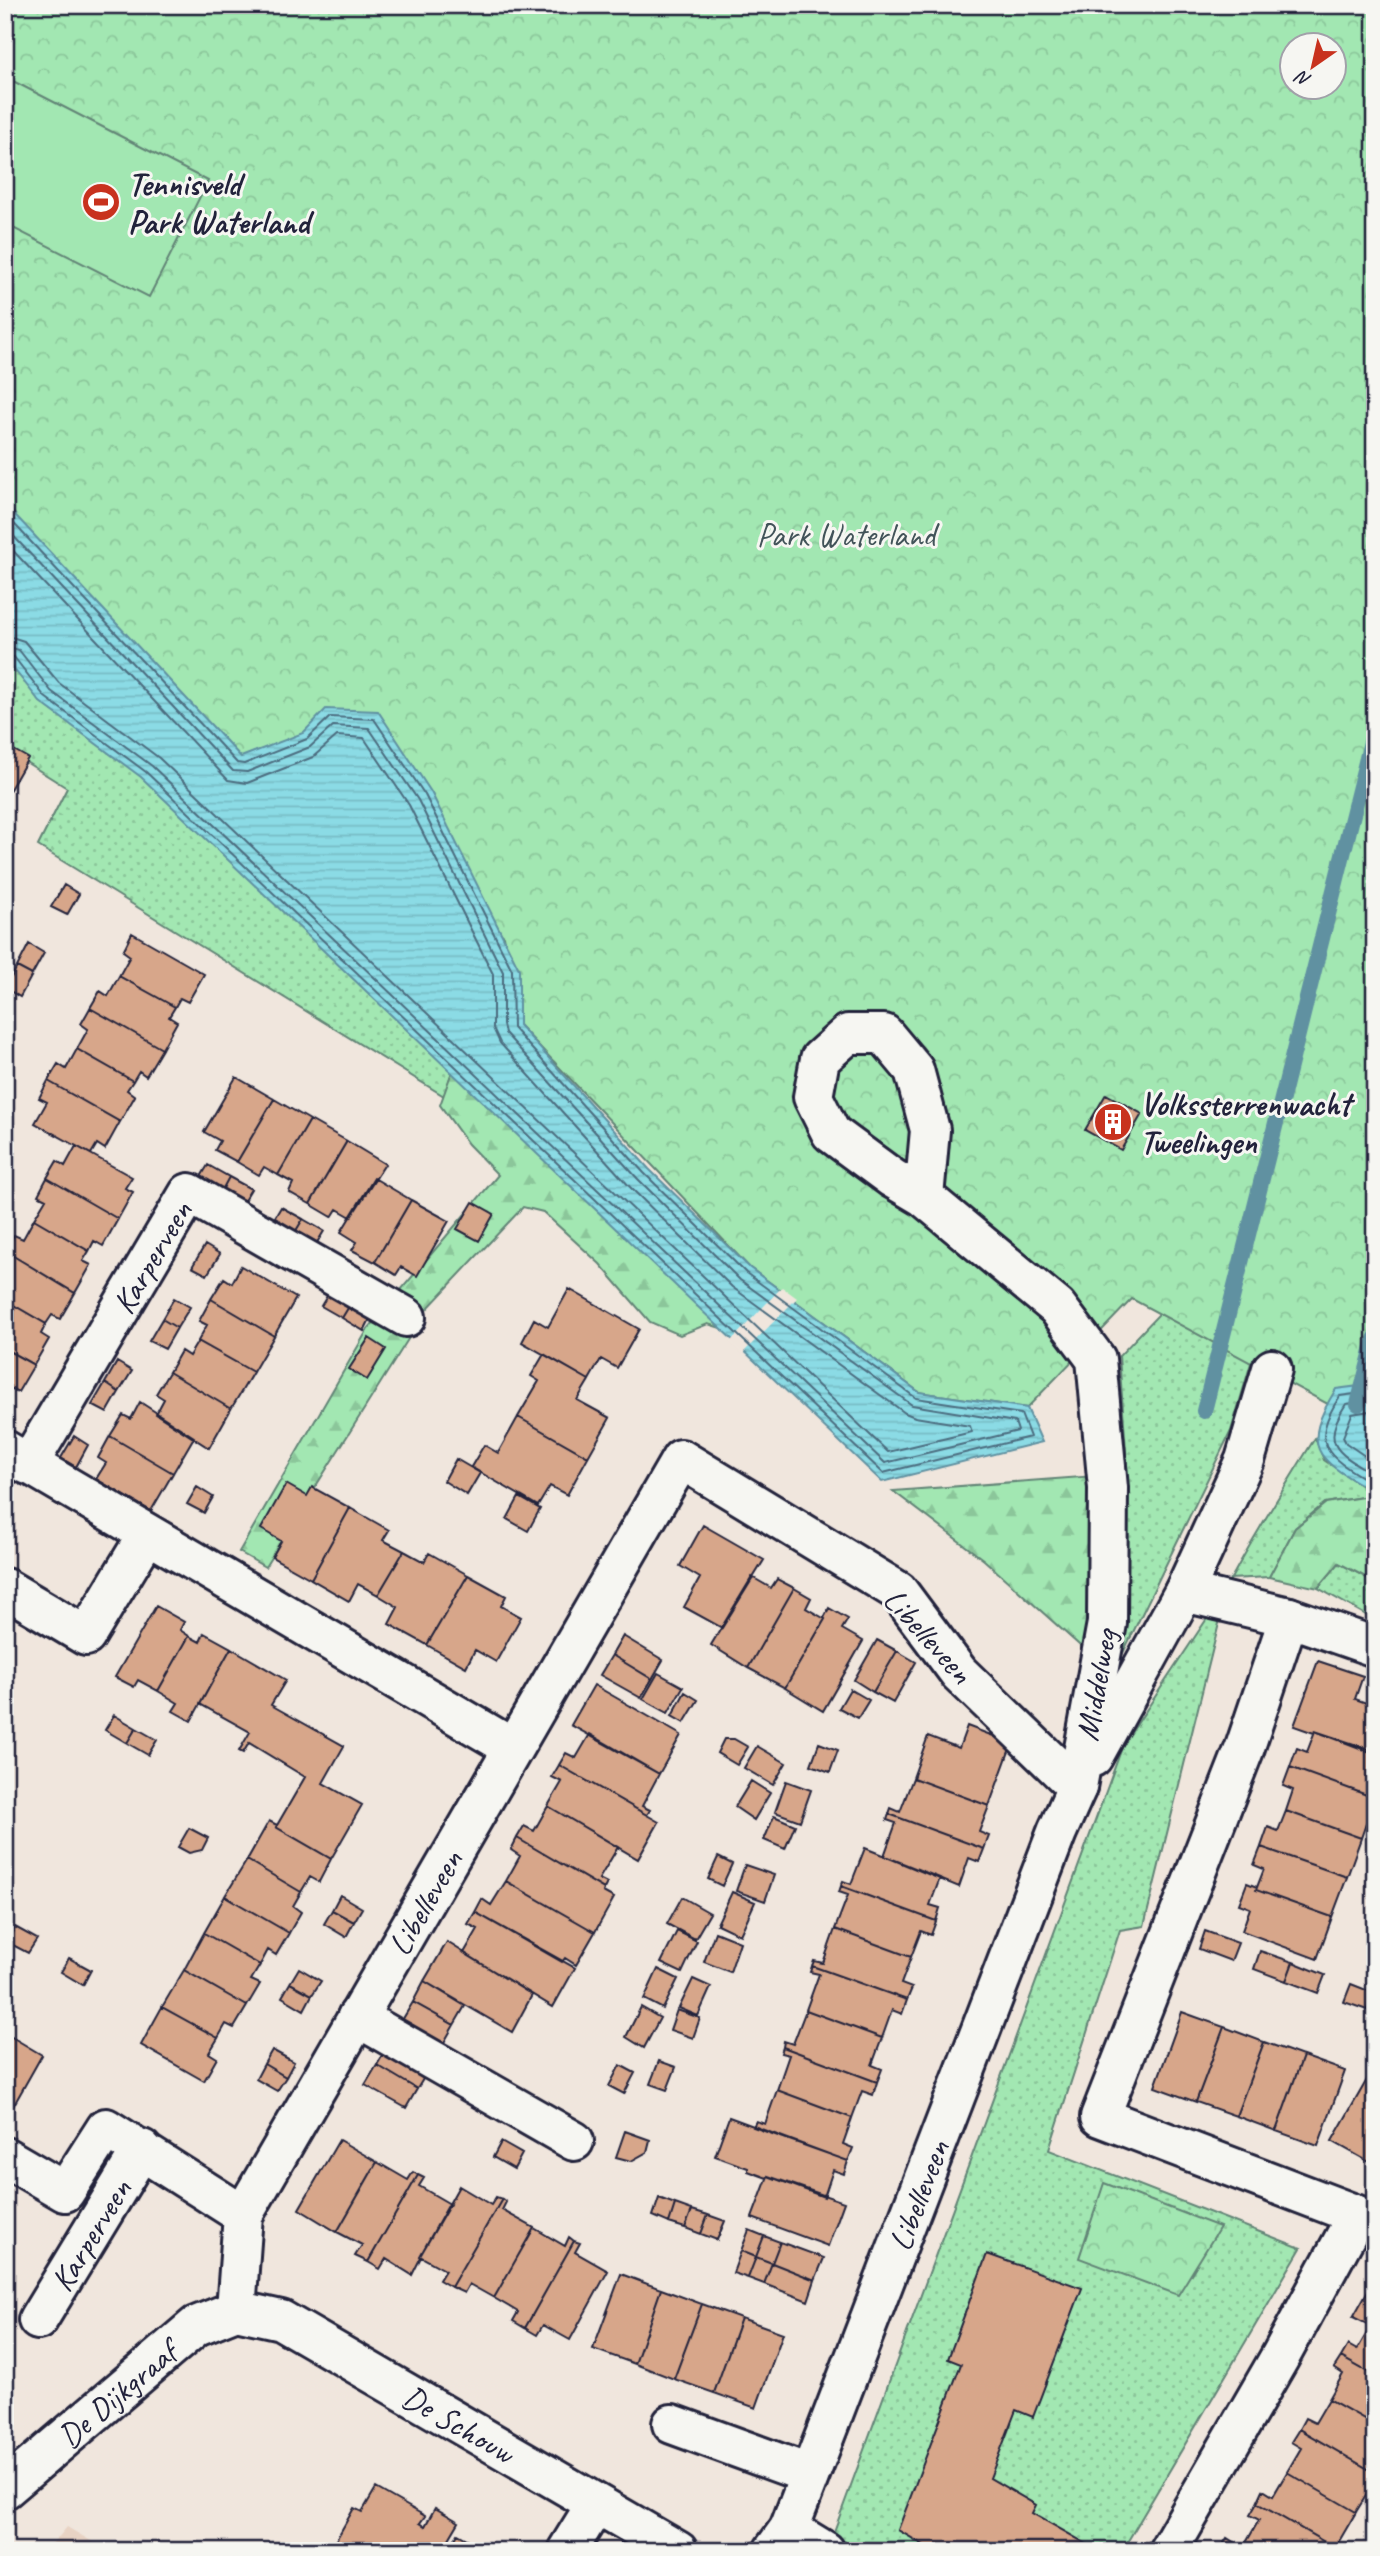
<svg xmlns="http://www.w3.org/2000/svg" width="1380" height="2556" font-family="Caveat,sans-serif">
<defs>
<pattern id="grass-dots" width="8" height="8" patternUnits="userSpaceOnUse" patternTransform="scale(1.75)"><rect width="8" height="8" fill="#a2e7b2"/><path d="M2 2h.1M6 6h.1" fill="none" stroke="#8bc69a" stroke-width="1.8" stroke-linecap="round"/></pattern>
<pattern id="forest-firs" width="22" height="20" patternUnits="userSpaceOnUse" patternTransform="scale(1.75)"><rect width="22" height="20" fill="#a2e7b2"/><path d="M5 1l3.5 6h-7zM16 11l3.5 6h-7z" fill="#8bc69a"/></pattern>
<pattern id="park-crowns" width="20" height="18" patternUnits="userSpaceOnUse" patternTransform="scale(1.75)"><rect width="20" height="18" fill="#a2e7b2"/><path d="M2 6a3 3 0 1 1 6 0M12 15a3 3 0 1 1 6 0" fill="none" stroke="#8bc69a"/></pattern>
<pattern id="water-rules" width="6" height="5" patternUnits="userSpaceOnUse" patternTransform="scale(1.75)"><rect width="6" height="5" fill="#8bdbe5"/><path d="M0 2.5h6" fill="none" stroke="#78bcc5"/></pattern>
</defs>
<rect width="100%" height="100%" fill="#f0e6dd"/>
<filter id="ink" filterUnits="userSpaceOnUse"><feTurbulence type="fractalNoise" baseFrequency=".0143" numOctaves="2"/><feDisplacementMap in="SourceGraphic" scale="14" xChannelSelector="R" yChannelSelector="G"/><feConvolveMatrix kernelMatrix="1 2 1 2 8 2 1 2 1" color-interpolation-filters="sRGB"/></filter>
<g filter="url(#ink)">
<path fill="#e8d3c4" d="M67,2527l41,24h-61z"/>
<path fill="url(#grass-dots)" stroke="#628476" stroke-width="2" d="M5,623l449,443 -10,30 -406,-250 29,-58 -62,-39z
M1375,941l-144,490 -111,228 8,-181 -9,-122 57,-60z
M1315,1438l9,22 51,35 -50,8 -30,25 -26,49 -39,2 -86,347 -24,4 -71,220 252,98 -179,303h-266l-24,-14 291,-792 97,-146c29,-55 62,-108 95,-161z
M1339,1563l36,19v38l-57,-32z"/>
<path fill="url(#forest-firs)" stroke="#628476" stroke-width="2" d="M454,1066l270,263 -16,-5 -28,11 -30,-13 -50,-58 -57,-52 -20,-5 -96,102 -162,258 -26,-15 129,-223 130,-154 -30,-31 -28,-39z
M1095,1476l-8,176 -103,-92 -91,-69z
M1375,1495v87l-36,-19 -21,25 -49,-11 26,-49 31,-25z"/>
<path fill="url(#park-crowns)" stroke="#628476" stroke-width="2" fill-rule="evenodd" d="M5,5h1370v1473l-21,-60 -222,-119 -105,109 -108,-16 -169,-124 -231,-243 -15,-89 -244,-186 -19,8 -75,-80 -161,-123zM1292,46h42v42h-42z
M1104,2183l116,44 -42,68 -99,-37z"/>
<path fill="#a2e7b2" stroke="#628476" stroke-width="2" d="M9,79l199,102 -59,116 -144,-73v-137z"/>
<path fill="url(#water-rules)" stroke="#6191a1" stroke-width="2" d="M5,504l236,253 62,-24 23,-24 52,2 53,81 88,177v56l130,144 101,99 169,124 108,16 15,34 -160,40 -741,-705 -101,-75 -35,-44z
M1375,1384v109c-55,-33 -78,-41 -39,-104z"/>
<path fill="#f0e6dd" d="M782,1287l15,11 -55,56 -12,-12z"/>
<g fill="none" stroke-linecap="round" stroke-linejoin="round">
<path stroke="#4c6c7f" stroke-width="2" d="M5,514l232,249 7,1 63,-25 23,-22 44,2 51,76 87,175 1,58 131,145 102,100 170,125 105,16 9,23 -147,36 -737,-701 -101,-75 -31,-40 -9,-3
M5,527l228,244 14,1 63,-25 23,-21 36,2 49,72 85,172v53l2,8 133,146 102,101 172,125 103,17 3,9 -133,32 -733,-697 -101,-75 -32,-41 -14,-4
M5,542l223,238 19,3 66,-26 24,-21 27,2 45,67 84,169v54l7,15 130,144 102,100 173,126 10,4 55,9 2,6 -84,20 -729,-694 -100,-75 -35,-42 -19,-6
M1375,1391l-35,5c-34,52 -9,62 35,89
M1375,1400l-29,4c-28,42 -6,50 29,71
M1375,1410l-23,4 -9,23 3,6 29,20"/>
<path stroke="#6191a1" stroke-width="16" d="M1358,1404l17,-65
M1204,1411l171,-685"/>
</g>
<path fill="#d7a68a" stroke="#22223b" stroke-width="2" d="M5,745l23,13 -23,40z
M64,885l15,9 -12,21 -16,-8z
M132,933l72,41 -16,28 -8,-4 -5,9 -56,-31 11,-20 -7,-5z
M29,944l15,9 -12,22 -15,-8z
M17,967l15,8 -12,22 -15,-9z
M119,976l56,31 -6,10 8,5 -15,27 -72,-41 10,-17 8,5z
M90,1008l72,41 -16,27 -7,-5 -6,10 -56,-32 11,-20 -7,-5z
M77,1049l56,32 -6,9 8,6 -15,26 -72,-41 10,-17 8,5z
M236,1077l38,22 -37,63 -22,-12 5,-9 -16,-9z
M48,1081l72,41 -15,27 -8,-5 -6,10 -56,-31 12,-21 -8,-4z
M1106,1094l36,20 -21,36 -36,-20z
M274,1099l36,21 -32,55 -14,-8 -5,8 -22,-13z
M310,1120l37,21 -37,63 -21,-12 4,-9 -15,-8z
M347,1141l38,23 -34,53 -14,-8 -5,8 -22,-13z
M76,1146l56,31 -7,11 8,4 -15,27 -71,-41 10,-17 8,5z
M208,1165l21,12 -8,15 -22,-12z
M229,1177l22,12 -9,15 -21,-12z
M47,1178l71,41 -15,27 -9,-5 -5,10 -55,-32 12,-20 -8,-4z
M374,1178l37,22 -36,62 -23,-12 5,-8 -16,-10z
M411,1200l38,21 -32,55 -16,-9 -5,8 -21,-13z
M473,1202l21,12 -15,27 -22,-12z
M281,1207l22,12 -9,15 -22,-12z
M34,1219l55,32 -6,10 8,4 -16,28 -70,-42 9,-16 9,4z
M303,1219l21,12 -9,15 -21,-12z
M205,1245l15,9 -13,21 -15,-8z
M5,1251l70,42 -15,26 -8,-4 -6,9 -41,-24z
M241,1266l55,32 -22,38 -63,-37 13,-21 8,5z
M569,1289l70,40 -22,39 -16,-9 -12,21 -67,-38 12,-23 14,8z
M330,1291l21,12 -9,15 -21,-12z
M174,1298l16,9 -13,21 -15,-9z
M211,1299l63,37 -21,36 -55,-31 9,-16 -8,-4z
M5,1300l41,24 -5,10 8,5 -15,26 -29,-16z
M351,1303l21,12 -8,16 -22,-13z
M162,1319l15,9 -12,21 -16,-8z
M369,1338l17,11 -19,31 -18,-11z
M198,1341l55,31 -22,37 -62,-37 12,-21 8,5z
M5,1349l29,16 -16,27 -8,-4 -5,8z
M544,1354l45,26 -12,20 33,18 -22,39 -70,-40 21,-36 -8,-5z
M117,1362l15,9 -13,21 -14,-9z
M169,1372l62,37 -22,39 -53,-34 8,-15 -8,-5z
M105,1383l14,9 -12,21 -15,-8z
M140,1402l54,35 -21,36 -63,-37 13,-21 8,4z
M518,1417l70,40 -21,38 -17,-9 -12,20 -67,-39 13,-22 14,8z
M74,1436l14,9 -12,22 -15,-9z
M110,1436l63,37 -22,38 -55,-32 10,-16 -8,-5z
M456,1459l24,14 -13,22 -23,-14z
M286,1484l21,12 5,-9 38,21 -39,71 -39,-22 9,-16 -20,-12z
M197,1487l16,10 -9,16 -17,-9z
M519,1497l21,12 -12,22 -21,-12z
M350,1508l39,22 -6,10 21,11 -26,44 -20,-11 -9,17 -38,-22z
M703,1525l61,35 -42,68 -38,-21 16,-29 -20,-12z
M404,1551l20,11 5,-9 39,22 -41,70 -38,-21 9,-17 -20,-12z
M468,1575l38,21 -5,10 20,11 -25,45 -21,-12 -9,17 -39,-22z
M752,1577l19,11 6,-9 17,9 -46,80 -37,-23z
M794,1588l17,10 -5,10 19,11 -40,69 -37,-20z
M156,1606l28,16 -4,8 9,6 -31,55 -20,-11 -4,7 -19,-10z
M829,1608l19,11 -6,10 21,12 -40,70 -38,-23 40,-69 -1,-1z
M204,1633l27,15 -40,73 -18,-10 5,-8 -20,-12 31,-55 11,6z
M623,1636l40,24 -11,19 -40,-24z
M877,1640l20,11 -24,41 -19,-12z
M231,1648l55,32 -15,25 73,41 -21,37 39,22 -31,54 -55,-32 29,-50 -56,-34 -6,10 -4,-2 11,-19 -50,-28z
M897,1651l19,11 -23,41 -20,-11z
M612,1655l40,24 -11,19 -41,-23z
M1318,1661l45,15 -8,23 20,7v33l-5,13 -55,-21 -1,2 -20,-7z
M658,1673l25,14 -15,26 -25,-14z
M594,1685l87,50 -22,39 -88,-49z
M850,1689l19,11 -11,18 -19,-10z
M685,1692l13,8 -14,23 -12,-7z
M114,1715l22,13 -9,15 -22,-13z
M967,1726l45,17 -23,63 -76,-28 15,-42 31,12z
M136,1728l21,12 -9,15 -21,-12z
M1315,1731l60,20v47l-85,-31 7,-19 10,4z
M590,1734l69,40 -17,32 8,4 -3,5 -88,-50 7,-12 10,5z
M724,1739h10l14,8 -11,18 -20,-12z
M819,1743l19,7 -8,22 -19,-7z
M757,1746l29,17 -13,22 -29,-17z
M559,1765l100,57 -21,37 -90,-53 14,-24 -10,-5z
M1290,1767l85,31 -14,40 -75,-27 7,-21 -10,-4z
M913,1778l76,28 -10,26 10,4 -5,13 -95,-35 2,-6 9,4z
M751,1781l19,12 -16,27 -19,-13z
M786,1781l25,9 -11,31 -25,-9z
M548,1806l70,41 -19,32 8,4 -3,6 -87,-51 7,-12 10,5z
M1286,1811l75,27 -14,39 -86,-30 7,-20 10,4z
M889,1814l95,35 -5,13 -10,-4 -10,29 -75,-31 12,-33 -9,-3z
M774,1816l21,9 -10,24 -21,-9z
M269,1821l8,4 -1,2 55,32 -12,23 -9,-5 -9,15 -54,-32z
M189,1828l19,10 -6,12 -13,3 -11,-6z
M517,1838l87,51 -1,3 11,6 -19,34 -89,-51 14,-25 -9,-6z
M1261,1847l86,30 -15,40 -76,-27 8,-21 -10,-4z
M865,1848l75,30 -10,27 10,3 -4,13 -95,-35 2,-5 8,3z
M718,1857l14,7 -10,22 -14,-7z
M247,1860l54,32 -8,14 8,6 -12,21 -64,-37z
M745,1865l29,10 -9,26 -29,-10z
M506,1881l89,51 -19,33 -11,-7 -3,4 -87,-50 7,-13 9,6z
M1247,1883l10,4 -1,3 76,27 -15,42 -75,-28 8,-23 -11,-4z
M841,1886l95,35 -5,14 -10,-4 -10,26 -76,-28 13,-34 -9,-3z
M732,1892l23,10 -15,33 -23,-11z
M340,1895l22,13 -8,14 -22,-12z
M225,1896l64,37 -13,22 -8,-5 -8,15 -56,-32z
M682,1897l28,16 -15,26 -28,-15z
M332,1910l22,12 -8,15 -22,-13z
M475,1912l100,56 -22,39 -89,-54 14,-24 -10,-5z
M15,1927l22,12 -9,14 -21,-11z
M835,1929l76,28 -10,27 11,4 -5,12 -95,-34 2,-5 9,2z
M677,1931l20,10 -15,32 -21,-10z
M1205,1931l33,12 -7,18 -32,-12z
M715,1932l25,10 -10,30 -26,-10z
M204,1933l56,32 -9,15 9,4 -13,22 -63,-36z
M447,1942l85,53 -20,37 -88,-51z
M1260,1951l33,11 -7,19 -32,-12z
M69,1958l22,12 -8,15 -22,-13z
M1293,1962l32,13 -7,18 -32,-12z
M812,1966l95,34 -5,14 -10,-4 -10,28 -76,-28 13,-36 -9,-2z
M299,1968l22,13 -9,14 -22,-12z
M658,1969l20,10 -15,30 -19,-10z
M184,1970l63,36 -13,22 -8,-4 -8,14 -56,-31z
M693,1979l18,8 -13,29 -19,-8z
M424,1981l41,25 -11,19 -41,-23z
M290,1983l22,12 -8,15 -22,-13z
M1351,1984l23,9 -7,17 -23,-8z
M413,2002l41,23 -12,21 -41,-24z
M162,2007l56,31 -9,15 8,5 -13,23 -63,-36z
M641,2007l19,11 -16,30 -18,-11z
M677,2010l23,8 -7,20 -23,-8z
M806,2010l76,28 -10,27 10,4 -5,13 -94,-35 1,-6 9,3z
M1182,2012l42,15 -28,75 -41,-15z
M1224,2027l40,15 -28,74 -40,-14z
M5,2033l37,22 -31,55 -6,-3z
M1264,2042l39,14 -27,75 -40,-15z
M388,2046l41,23 -12,20 -40,-24z
M783,2047l94,35 -4,13 -11,-4 -10,27 -75,-28 12,-35 -8,-2z
M272,2050l22,12 -8,15 -22,-13z
M1303,2056l42,15 -27,75 -42,-15z
M659,2061l17,6 -9,23 -17,-6z
M264,2064l22,13 -9,14 -21,-12z
M377,2065l40,24 -11,19 -41,-23z
M620,2065l15,8 -11,21 -15,-8z
M1372,2071l3,2v83l-4,7 -39,-22z
M777,2090l75,28 -9,26 10,4 -5,13 -95,-34 3,-6 9,3z
M729,2117l119,44 -4,13 -11,-4 -9,27 -56,-21 -1,2 -19,-7v-3l-33,-12z
M625,2131l25,9 -3,12 -16,9 -15,-4z
M339,2140l38,22 -40,70 -38,-23z
M501,2142l21,12 -8,15 -21,-12z
M377,2162l31,18 5,-8 5,3 -50,87 -13,-6 7,-11 -25,-13z
M418,2175l6,3 -5,8 31,18 -30,52 1,1 -9,18 -26,-16 -6,10 -12,-7z
M768,2176l76,26 -16,44 -76,-28z
M459,2186l32,19 5,-8 6,2 -51,88 -12,-7 6,-10 -25,-14z
M659,2198l16,6 -6,19 -16,-7z
M502,2199l4,3 -4,8 32,18 -40,70 -25,-14 -5,9 -13,-6z
M675,2204l17,6 -7,18 -16,-5z
M692,2210l16,5 -7,19 -16,-6z
M708,2215l17,6 -8,19 -16,-6z
M534,2228l31,18 4,-9 5,4 -49,87 -12,-7 5,-9 -24,-14z
M749,2230l15,6 -8,21 -15,-6z
M764,2236l16,6 -8,21 -16,-6z
M574,2241l6,2 -5,9 33,19 -38,69 -27,-15 -6,10 -12,-7z
M780,2242l44,16 -9,22 -43,-17z
M741,2251l15,6 -8,21 -15,-5z
M987,2254l95,34 -49,129 -17,-7 -26,68 46,27 -4,8 67,38h-165l-36,-21 63,-166 -13,-5z
M756,2257l16,6 -8,21 -16,-6z
M772,2263l43,17 -7,21 -44,-17z
M621,2274l40,15 -26,75 -42,-15z
M1375,2278v50l-22,-11z
M661,2289l41,15 -28,75 -39,-15z
M702,2304l39,14 -27,75 -40,-14z
M741,2318l42,15 -27,75 -42,-15z
M1371,2326l4,2v48l-34,-19 7,-12 9,5z
M1341,2357l34,19v49l-46,-26 14,-25 -9,-6z
M1329,2399l46,26v48l-76,-44 6,-11 10,5z
M1299,2429l76,44v8l-19,31 -69,-40 14,-24 -10,-6z
M1287,2472l69,40 -18,31 9,5 -2,3h-5l-83,-48 6,-13 10,6z
M376,2488l49,28 -5,7 5,3 10,-18 24,14 -10,17 4,3 5,-8 30,17h-146l4,-6 -10,-5 18,-32 8,4z
M1257,2503l83,48h-121l8,-13 16,10 16,-28 -9,-5z"/>
<g fill="none" stroke-linecap="round" stroke-linejoin="round">
<defs>
<g id="minor">
<path d="M924,1197l6,-67 -16,-60 -30,-36h-36l-28,25 -7,38 18,36 61,45 32,19 133,110 39,52 12,129 -1,135 -30,164"/>
<path d="M5,1450l508,298"/>
<path id="s1" d="M28,1465l161,-272 217,124"/>
<path d="M5,1588l81,48 61,-101"/>
<path d="M1184,1592l105,25 86,30"/>
<path d="M1289,1617l-45,133 -144,367 257,98 18,9"/>
<path d="M1093,1757l91,-165 61,-132 27,-91"/>
<path d="M357,2017l217,124"/>
<path d="M5,2157l60,35 41,-64 137,87"/>
<path id="s2" d="M236,2310l7,-95 438,-756 217,132 61,82 118,114 -20,45 -268,697 -16,22"/>
<path id="s3" d="M236,2310l45,10 397,231"/>
<path id="s4" d="M38,2320l104,-171"/>
<path d="M672,2424l137,50"/>
<path id="s5" d="M5,2489l191,-163 40,-16"/>
<path d="M789,2529l36,22"/>
<path d="M567,2551l29,-47"/>
<path d="M1168,2551l112,-194 77,-142"/>
</g>
</defs>
<use href="#minor" stroke="#22223b" stroke-width="44"/>
<use href="#minor" stroke="#f6f6f2" stroke-width="38"/>
</g>
</g>
<defs>
<symbol id="stadium-disc" viewBox="-11 -11 22 22"><circle r="9.5" fill="#c8321e" stroke="#f6f6f2"/><path d="M0-5a6.5 5 0 1 0 0 10a6.5 5 0 1 0 0-10ZM-3.5-1.8h7v3.6h-7Z" fill="#fff"/></symbol>
<symbol id="building-disc" viewBox="-11 -11 22 22"><circle r="9.5" fill="#c8321e" stroke="#f6f6f2"/><path d="M-4-6H4V6H1V3H-1V6H-4ZM-2.5-4.3h1.7v1.8h-1.7ZM.8-4.3h1.7v1.8H.8ZM-2.5-1h1.7V.8h-1.7ZM.8-1h1.7V.8H.8Z" fill="#fff"/></symbol>
</defs>
<g fill-rule="evenodd">
<use href="#stadium-disc" x="79" y="180" width="44" height="44"/>
<use href="#building-disc" x="1091" y="1100" width="44" height="44"/>
</g>
<g text-anchor="middle" stroke-width="6" stroke-linejoin="round" paint-order="stroke">
<g font-size="33" font-weight="bold" fill="#22223b" stroke="#f6f6f2" text-anchor="start">
<text x="128" y="195">Tennisveld<tspan x="128" dy="38">Park Waterland</tspan></text>
<text x="1140" y="1115">Volkssterrenwacht<tspan x="1140" dy="38">Tweelingen</tspan></text>
</g>
<g font-size="33" fill="#425359" stroke="#f6f6f2">
<text x="846" y="546">Park Waterland</text>
</g>
<g font-size="33" fill="#22223b" stroke="#f6f6f2">
<text dy="12" stroke="none"><textPath href="#s1" startOffset="242">Karperveen</textPath></text>
<text transform="translate(929 1635) rotate(48)" y="12">Libelleveen</text>
<text transform="translate(1095 1685) rotate(-80)" y="12">Middelweg</text>
<text dy="12" stroke="none"><textPath href="#s2" startOffset="457">Libelleveen</textPath></text>
<text transform="translate(918 2195) rotate(-69)" y="12">Libelleveen</text>
<text dy="12" stroke="none"><textPath href="#s4" startOffset="100">Karperveen</textPath></text>
<text dy="12" stroke="none"><textPath href="#s5" startOffset="147">De Dijkgraaf</textPath></text>
<text dy="12" stroke="none"><textPath href="#s3" startOffset="252">De Schouw</textPath></text>
</g>
</g>
<rect width="1380" height="2556" fill="none" stroke="#f6f6f2" stroke-width="28"/>
<rect x="14" y="14" width="1352" height="2528" fill="none" stroke="#22223b" stroke-width="2.5" filter="url(#ink)"/>
<g transform="translate(1313 66) rotate(214)"><circle r="33" fill="#f6f6f2" stroke="#a1a1a9" stroke-width="2"/>
<path d="M0-5L12 26L0 18L-12 26Z" fill="#c8321e"/>
<text y="-10" font-size="19" font-weight="bold" text-anchor="middle" fill="#22223b">N</text>
</g>
</svg>
